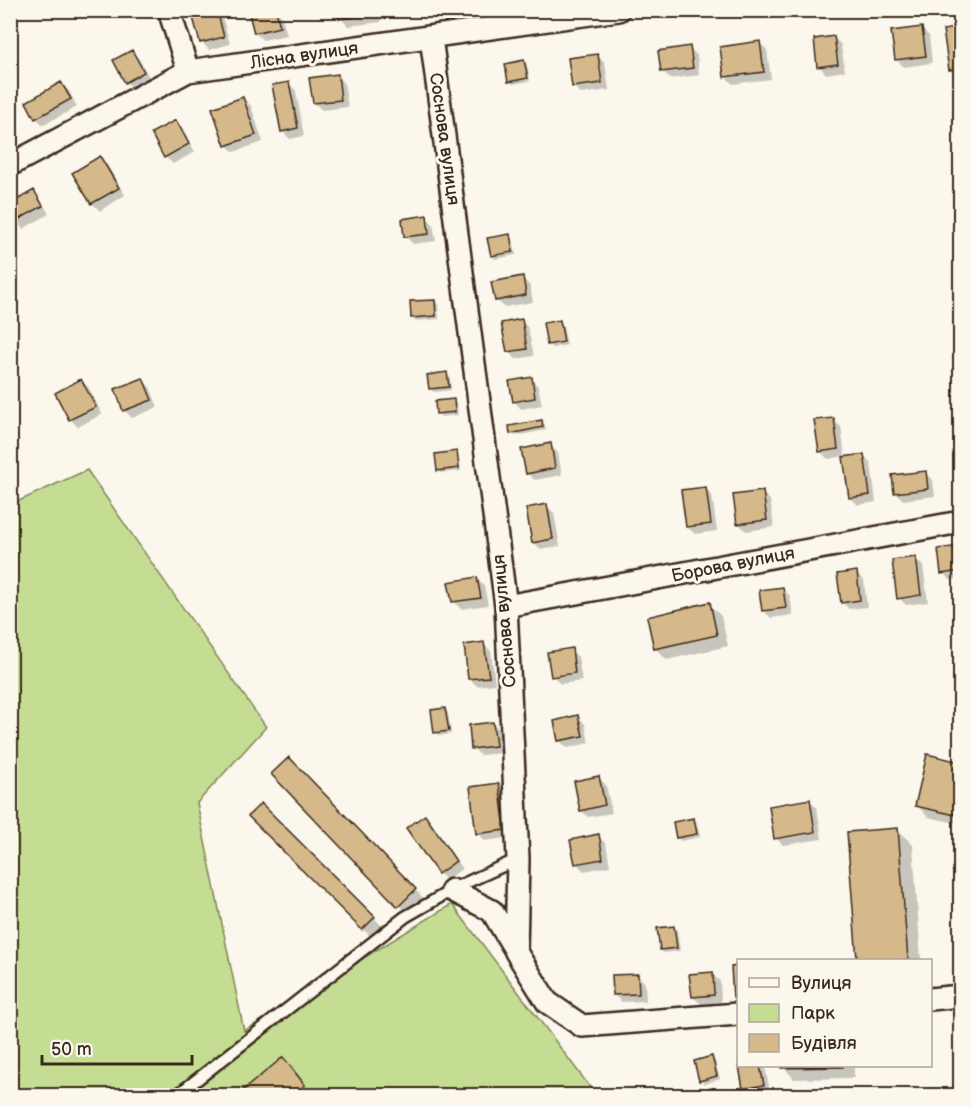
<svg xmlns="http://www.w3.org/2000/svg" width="971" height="1106" font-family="'Balsamiq Sans',sans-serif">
<rect width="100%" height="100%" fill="#fbf7ec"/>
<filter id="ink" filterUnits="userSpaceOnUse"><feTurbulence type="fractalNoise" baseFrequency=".0167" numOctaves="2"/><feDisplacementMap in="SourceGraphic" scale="12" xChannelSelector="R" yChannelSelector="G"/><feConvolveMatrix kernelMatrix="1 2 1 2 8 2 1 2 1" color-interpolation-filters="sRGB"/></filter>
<g filter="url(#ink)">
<path fill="#c4dd93" stroke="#808458" stroke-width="1.5" d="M87,470l179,257 -69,76 47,228 208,-127 144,191h-585l-1,-590z"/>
<path fill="#0003" d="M193,10h27l10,34 -21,6 -7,-8z
M276,10l6,7 5,18 -24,5 -8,-7z
M340,10h40l1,12 -33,4 -7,-8z
M437,10h40l1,8 -33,5 -7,-8z
M921,28l8,8 3,27 -28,4 -7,-7 -4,-28z
M960,29v47l-2,1 -8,-8 -5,-38z
M834,37l7,8 4,26 -19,3 -7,-8z
M760,43l7,7 4,29 -38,5 -7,-7z
M689,48l8,7 2,20 -29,4 -7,-8z
M132,51l7,8 12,21 -17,9 -8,-7z
M598,56l7,7 4,27 -28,4 -8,-8z
M524,61l3,4 3,16 -17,3 -3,-3z
M337,76l7,7 4,24 -26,3 -8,-7z
M289,83l7,8 8,45 -14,3 -8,-8z
M61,84l8,7 8,16 -34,18 -7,-7z
M243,98l8,8 12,36 -29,10 -8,-7z
M10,114l8,11 -8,4z
M176,122l7,7 12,23 -22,12 -8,-7z
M100,158l7,7 18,30 -25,16 -8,-8 -18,-30z
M34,192l7,8 8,14 -26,15 -13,-17z
M426,217l7,7 3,17 -23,3 -7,-7 -3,-17z
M509,235l4,4 3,16 -21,4 -3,-3z
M522,278l8,8 3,16 -29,5 -8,-7z
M434,301l4,3 1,15 -23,2 -4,-4z
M521,320l7,8 6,28 -18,3 -8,-7z
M559,321l4,4 4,20 -15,3 -4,-4z
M447,374l3,3 1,13 -17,2 -3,-3z
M531,379l7,7 4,19 -21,4 -7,-8z
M143,380l7,7 8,20 -26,11 -8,-8z
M81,381l8,7 13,26 -24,13 -8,-8z
M453,401l4,3 1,11 -17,2 -3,-4z
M833,419l8,8 4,29 -17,3 -8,-8z
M542,421l3,4 1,5 -31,6 -3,-3z
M550,445l8,8 4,22 -27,5 -8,-7z
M456,453l3,3 2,15 -20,2 -3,-3z
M864,456l7,7 5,39 -18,3 -8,-8z
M925,472l8,8 2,16 -32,4 -7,-7 -2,-16z
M705,488l7,8 5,35 -22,3 -8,-7z
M762,493l8,7 4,27 -28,4 -8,-8z
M546,505l8,8 6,33 -19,4 -7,-8z
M959,547l1,32 -10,1 -7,-7z
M915,559l8,7 5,36 -22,3 -7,-7z
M856,573l8,7 3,27 -18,2 -7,-7z
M477,579l7,7 4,19 -27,4 -8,-8z
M783,589l7,7 3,19 -22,3 -8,-8z
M709,604l12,12 7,30 -61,14 -11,-11 -7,-31z
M484,644l7,7 4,33 -18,2 -7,-7z
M571,650l7,7 4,24 -22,3 -7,-8z
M445,710l3,3 3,21 -12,2 -3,-4z
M578,717l7,7 4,19 -22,5 -7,-7z
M493,723l7,8 3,22 -23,2 -7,-7z
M928,756l32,8v60l-32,-7 -11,-12z
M289,759l138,143 -16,15 -138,-143z
M599,778l7,7 6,28 -24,4 -7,-7z
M499,785l7,8 6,44 -27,4 -8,-8z
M810,801l7,7 5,31 -39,6 -7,-7z
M261,805l124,124 -11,11 -124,-124z
M425,817l7,8 30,44 -16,11 -7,-7z
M694,819l3,4 3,14 -19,4 -3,-3z
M898,830l15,15 8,115h-63l-9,-127z
M598,836l8,8 4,22 -26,5 -8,-8z
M674,927l3,3 3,21 -16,2 -3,-3z
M738,967v34l-3,-4 -3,-29z
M712,974l8,7 1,21 -20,2 -8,-7z
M637,975l8,8 1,18 -24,1 -8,-7z
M711,1057l4,4 5,18 -16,5 -3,-4z
M283,1059l32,37h-77z
M740,1066h25l5,26 -18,3 -8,-7z
M783,1066h71v12l-60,1z"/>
<path fill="#d6b98a" stroke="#3b2a1e" stroke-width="1.5" d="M191,10h26l7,27 -24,6z
M265,10h11l4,17 -26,6 -5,-19z
M338,10h36l1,5 -36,4z
M436,10h35v1l-35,5z
M922,27l4,29 -31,4 -4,-29z
M960,27v41l-11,2 -6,-40z
M834,36l4,28 -21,3 -3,-28z
M760,41l4,31 -40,5 -4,-30z
M690,46l3,22 -32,4 -3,-21z
M132,50l12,22 -19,11 -12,-23z
M598,54l4,29 -30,4 -4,-29z
M524,60l4,18 -20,4 -3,-18z
M338,74l3,26 -28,3 -4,-25z
M61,82l10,17 -36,20 -9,-17z
M289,82l9,46 -17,4 -9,-47z
M243,97l13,38 -31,11 -13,-38z
M176,120l13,24 -25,14 -13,-25z
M100,156l19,32 -28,16 -19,-31z
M34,190l9,16 -29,16 -4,-7v-11z
M427,215l2,19 -25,3 -2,-18z
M510,234l3,18 -22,4 -4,-18z
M523,276l3,19 -31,6 -4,-19z
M435,300l1,16 -25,2 -1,-17z
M522,319l5,30 -20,3 -6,-29z
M560,320l4,22 -17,3 -4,-22z
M447,372l2,15 -20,2 -2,-14z
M532,377l3,21 -22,4 -4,-21z
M143,378l9,22 -29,11 -8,-22z
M81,379l15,28 -27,13 -14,-27z
M454,399l1,13 -19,2 -1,-13z
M834,418l4,31 -19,3 -5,-32z
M542,420l1,7 -33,7 -1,-8z
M551,443l4,25 -29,6 -5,-25z
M457,451l2,17 -22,3 -2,-17z
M864,454l6,41 -21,3 -6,-41z
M926,471l2,18 -34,4 -2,-18z
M706,487l5,37 -25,3 -5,-37z
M763,491l4,29 -30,4 -4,-29z
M547,504l6,35 -21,4 -6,-35z
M960,546v25l-19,3 -3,-25z
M916,557l5,38 -24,4 -5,-39z
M857,571l3,29 -19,3 -4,-29z
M477,577l4,21 -29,4 -4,-20z
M783,587l3,21 -24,3 -3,-21z
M710,602l7,33 -63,14 -7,-32z
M484,642l5,35 -21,2 -4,-34z
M572,648l3,25 -24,4 -4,-25z
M445,708l4,23 -15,2 -3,-23z
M578,715l5,21 -25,5 -4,-20z
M493,722l3,24 -25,3 -2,-24z
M927,754l33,8v54l-45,-10z
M289,757l127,132 -18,18 -127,-133z
M599,776l6,29 -25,6 -6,-30z
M499,783l6,47 -29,4 -6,-47z
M810,799l5,33 -41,7 -5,-33z
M261,803l114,114 -13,13 -114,-114z
M425,815l31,46 -18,13 -32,-46z
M694,818l3,16 -21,4 -3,-16z
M898,828l10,132h-51l-10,-128z
M599,834l4,25 -28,5 -5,-24z
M674,926l3,22 -17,2 -3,-22z
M738,966v32h-5l-2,-31z
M713,972l1,23 -22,2 -3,-23z
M638,974l1,20 -26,1 -1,-20z
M712,1056l5,20 -18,5 -5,-20z
M283,1057l22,28 -13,11h-56z
M739,1066h21l4,19 -21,4z
M781,1066h62v1l-62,1z"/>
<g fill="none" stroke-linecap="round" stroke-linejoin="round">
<defs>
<path id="service" d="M176,1096l229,-179 56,-32 57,-26"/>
<path id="minor" d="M169,10l19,61
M431,37l75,569 12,253 -2,93 31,50 35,24 156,-12
M10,165l178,-94 431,-61
M506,606l454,-84
M452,890l40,21 24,40
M930,999l30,-3"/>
</defs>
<use href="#service" stroke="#3b2a1e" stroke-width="15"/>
<use href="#minor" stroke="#3b2a1e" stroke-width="26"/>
<use href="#service" stroke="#fbf7ec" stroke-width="10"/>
<use href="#minor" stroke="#fbf7ec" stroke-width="21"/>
</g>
</g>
<g text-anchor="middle" stroke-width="6" stroke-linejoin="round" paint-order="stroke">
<g font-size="18" fill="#3b2a1e" stroke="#fbf7ec">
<text transform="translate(304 55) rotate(-8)" y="6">Лісна вулиця</text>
<text transform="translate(445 139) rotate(82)" y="6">Соснова вулиця</text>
<text transform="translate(733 564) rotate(-11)" y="6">Борова вулиця</text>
<text transform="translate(504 621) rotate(-95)" y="6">Соснова вулиця</text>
</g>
</g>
<rect width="971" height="1106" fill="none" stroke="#fbf7ec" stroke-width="36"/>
<rect x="18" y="18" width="935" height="1070" fill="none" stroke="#3b2a1e" stroke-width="2" filter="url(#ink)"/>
<rect x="737" y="959" width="195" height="108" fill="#fbf7ec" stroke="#aea59a" stroke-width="1.5"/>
<rect x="749" y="978" width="30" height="9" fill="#fbf7ec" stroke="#aea59a" stroke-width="1.5"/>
<text x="791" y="989" font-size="18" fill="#3b2a1e">Вулиця</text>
<rect x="749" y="1004" width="30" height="18" fill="#c4dd93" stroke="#aea59a" stroke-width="1.5"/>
<text x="791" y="1019" font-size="18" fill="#3b2a1e">Парк</text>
<rect x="749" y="1034" width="30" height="18" fill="#d6b98a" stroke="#aea59a" stroke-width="1.5"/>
<text x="791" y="1049" font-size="18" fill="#3b2a1e">Будівля</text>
<path d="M42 1055v9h150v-9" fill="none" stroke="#3b2a1e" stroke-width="3"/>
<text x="51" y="1055" font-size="18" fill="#3b2a1e" stroke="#fbf7ec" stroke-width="4.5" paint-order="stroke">50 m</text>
</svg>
